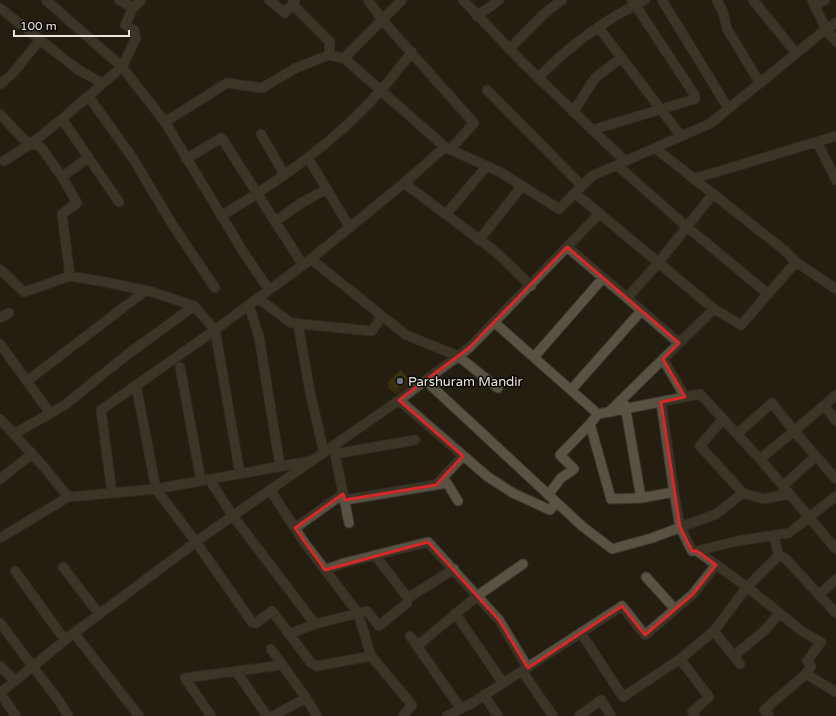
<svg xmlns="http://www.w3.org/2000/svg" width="836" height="716" font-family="'Varela Round',sans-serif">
<rect width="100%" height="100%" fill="#241e11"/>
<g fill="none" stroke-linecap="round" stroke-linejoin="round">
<defs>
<path id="minor" d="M46,0l76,67 43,55 62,-39 35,5 34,-20 33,-13 15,3
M119,0l14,8
M269,0l16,13 10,-12
M368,0l14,20 92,103 -24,27
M402,0l-58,58 101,89 55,25 59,37 33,-33 119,-53 115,-94 10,-6
M463,0l59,62 103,99
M662,0l66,108
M717,0l6,12 4,17 33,54
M753,0l43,53
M812,0l14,29 10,13
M292,4l38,38 -1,13
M815,6l10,-6
M0,8l77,61 25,14
M477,16l22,-16
M599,28l82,108
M509,49l35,-35 18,-14
M538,78c30,-31 68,-59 107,-78
M0,84l12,-10 28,-34
M487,90l95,96
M89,97l45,63 38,64 43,64
M573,112l22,-34 26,-20
M0,114l24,26 17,7 21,30 15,26 -15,11 8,62
M62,119l57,83
M165,122l79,131 25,37
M592,130l103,-31 -1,-5 -62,-94
M261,134l23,40
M817,142l19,38
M655,148l129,102 12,12 40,27
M308,158l42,70
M186,159l35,-21 2,2 80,125
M4,161l28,-18 30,-24 60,-52 14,-29 -2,-8 -9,-5 8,-17 8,-8
M617,165l70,62 81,67
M62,177l27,-20
M693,179l143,-43
M404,183l41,-36
M575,193l139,116 27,16 55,-63
M446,214l41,-48
M221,216c55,-33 118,-77 160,-126 11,-12 21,-26 31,-38
M276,221l25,-18 26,-14
M479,240l43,-54
M567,247l60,51
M311,259l93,-76 92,69 35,34
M0,269l24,23 46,-16 35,6 48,10 41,14 21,24 96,-71 95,76 52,21 40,32
M258,298l33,25 81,8 10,-15
M249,305l10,32 21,129
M0,318l9,-5
M495,323l103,91 11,-2 105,-103
M298,324l12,68 14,61
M679,343l-52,-45 32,-36 54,-68
M0,344l50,69
M534,357l69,-79
M663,359l22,38
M180,367l21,114
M27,381l118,-90
M426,381l156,145 30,23 40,-11 64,-24 27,-21 20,6 26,-5
M136,385l20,104 154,-28
M571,390l70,-79
M399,400l89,77 25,16 37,17 6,-8
M661,402l13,90
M625,405l16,93
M824,405l12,16
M609,412l91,-18 60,65 76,90
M598,414l-8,10 21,75 30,-1 33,-6 6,35 12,24h5l50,36 56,45 18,10 -14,19 4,5 -5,8 30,18
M0,419l44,48 24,30 88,-8 40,53 56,80 4,1 16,-12 39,52 6,3 54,-10
M723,419l-23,27 43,47
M14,434l51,-29 59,-48 70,-51
M737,434l35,-31 22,28 42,-36
M334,449l15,74
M335,454l80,-14
M760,459l34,-28 42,48
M0,479l32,-25
M209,479l24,37 82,108
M436,485l27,-29
M783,486l33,-30
M270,490l34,52 54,71 13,43 41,49 -9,11
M112,493l-11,-83 114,-80 25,144
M548,495l13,-17 13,-9 -14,-14 30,-31
M345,500l102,-17 11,18
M295,528l48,-34
M773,535l6,20 6,3 51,55
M0,538l68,-41
M697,551l40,-10 52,-8 47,-37
M375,555l33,43 46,-29
M63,567l36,47
M325,570l19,-7 84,-21 71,78 29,48
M15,571l50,69
M646,577l29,32
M819,595l17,-16
M455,613l48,70
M0,623l59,78 9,15
M714,631l26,33
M74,633l65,83
M581,633l42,64 57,-38 34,-28 33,-44 32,-32
M289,634l26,-10 52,-13 12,15 28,-23 1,-5
M410,636l51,73
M417,646l60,-50 46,-32
M271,649l35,49
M734,656l30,-25 16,-18
M680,659l29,38 -17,15 3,4
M0,666l15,15
M236,671l31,45
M522,671l31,45
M484,695l14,21
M16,716l-16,-23 74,-60 130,-97 198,-138 67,-50 131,-135
M211,716l-26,-38 97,-13
M273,716l33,-18 11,18
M447,716l27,-14 148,-96 23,29 48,-41 23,-29
M579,716l22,-16 10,16
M769,716l-5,-6 42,-36"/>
</defs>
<use href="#minor" stroke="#3d3931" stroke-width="11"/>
<use href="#minor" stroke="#595243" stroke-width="9"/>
</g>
<path fill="#513f13" d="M388,382l21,3 -13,10 -8,-8z"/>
<path fill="#42330f" d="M409,380v5l-13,10v-5z"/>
<path fill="#5e4916" stroke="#42330f" d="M401,370l8,10 -13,10 -8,-8z"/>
<path d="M0 0H836V716H0ZM567,247l112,96 -16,16 22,38 -24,5 19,125 12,24h5l19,14 -23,29 -48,41 -23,-29 -94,62 -29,-48 -71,-78 -103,28 -30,-42 48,-34 2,6 91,-15 27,-29 -64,-56 70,-52z" fill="#241e11" fill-opacity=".55" fill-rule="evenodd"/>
<path fill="none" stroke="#d62828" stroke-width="3" stroke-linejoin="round" d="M567,247l112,96 -16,16 22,38 -24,5 19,125 12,24h5l19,14 -23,29 -48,41 -23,-29 -94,62 -29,-48 -71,-78 -103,28 -30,-42 48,-34 2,6 91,-15 27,-29 -64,-56 70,-52z"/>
<circle fill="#6b7280" stroke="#0b0804" stroke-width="1.5" cx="400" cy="381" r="4"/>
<g text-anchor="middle" stroke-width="3" stroke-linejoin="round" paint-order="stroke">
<g font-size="13" fill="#e9e5dc" stroke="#0b0804" text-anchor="start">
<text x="408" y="386">Parshuram Mandir</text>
</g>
</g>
<path d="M14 30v6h115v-6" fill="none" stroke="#e9e5dc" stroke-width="2"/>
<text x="20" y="30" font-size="12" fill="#e9e5dc" stroke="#0b0804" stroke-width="3" paint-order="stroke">100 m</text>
</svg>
